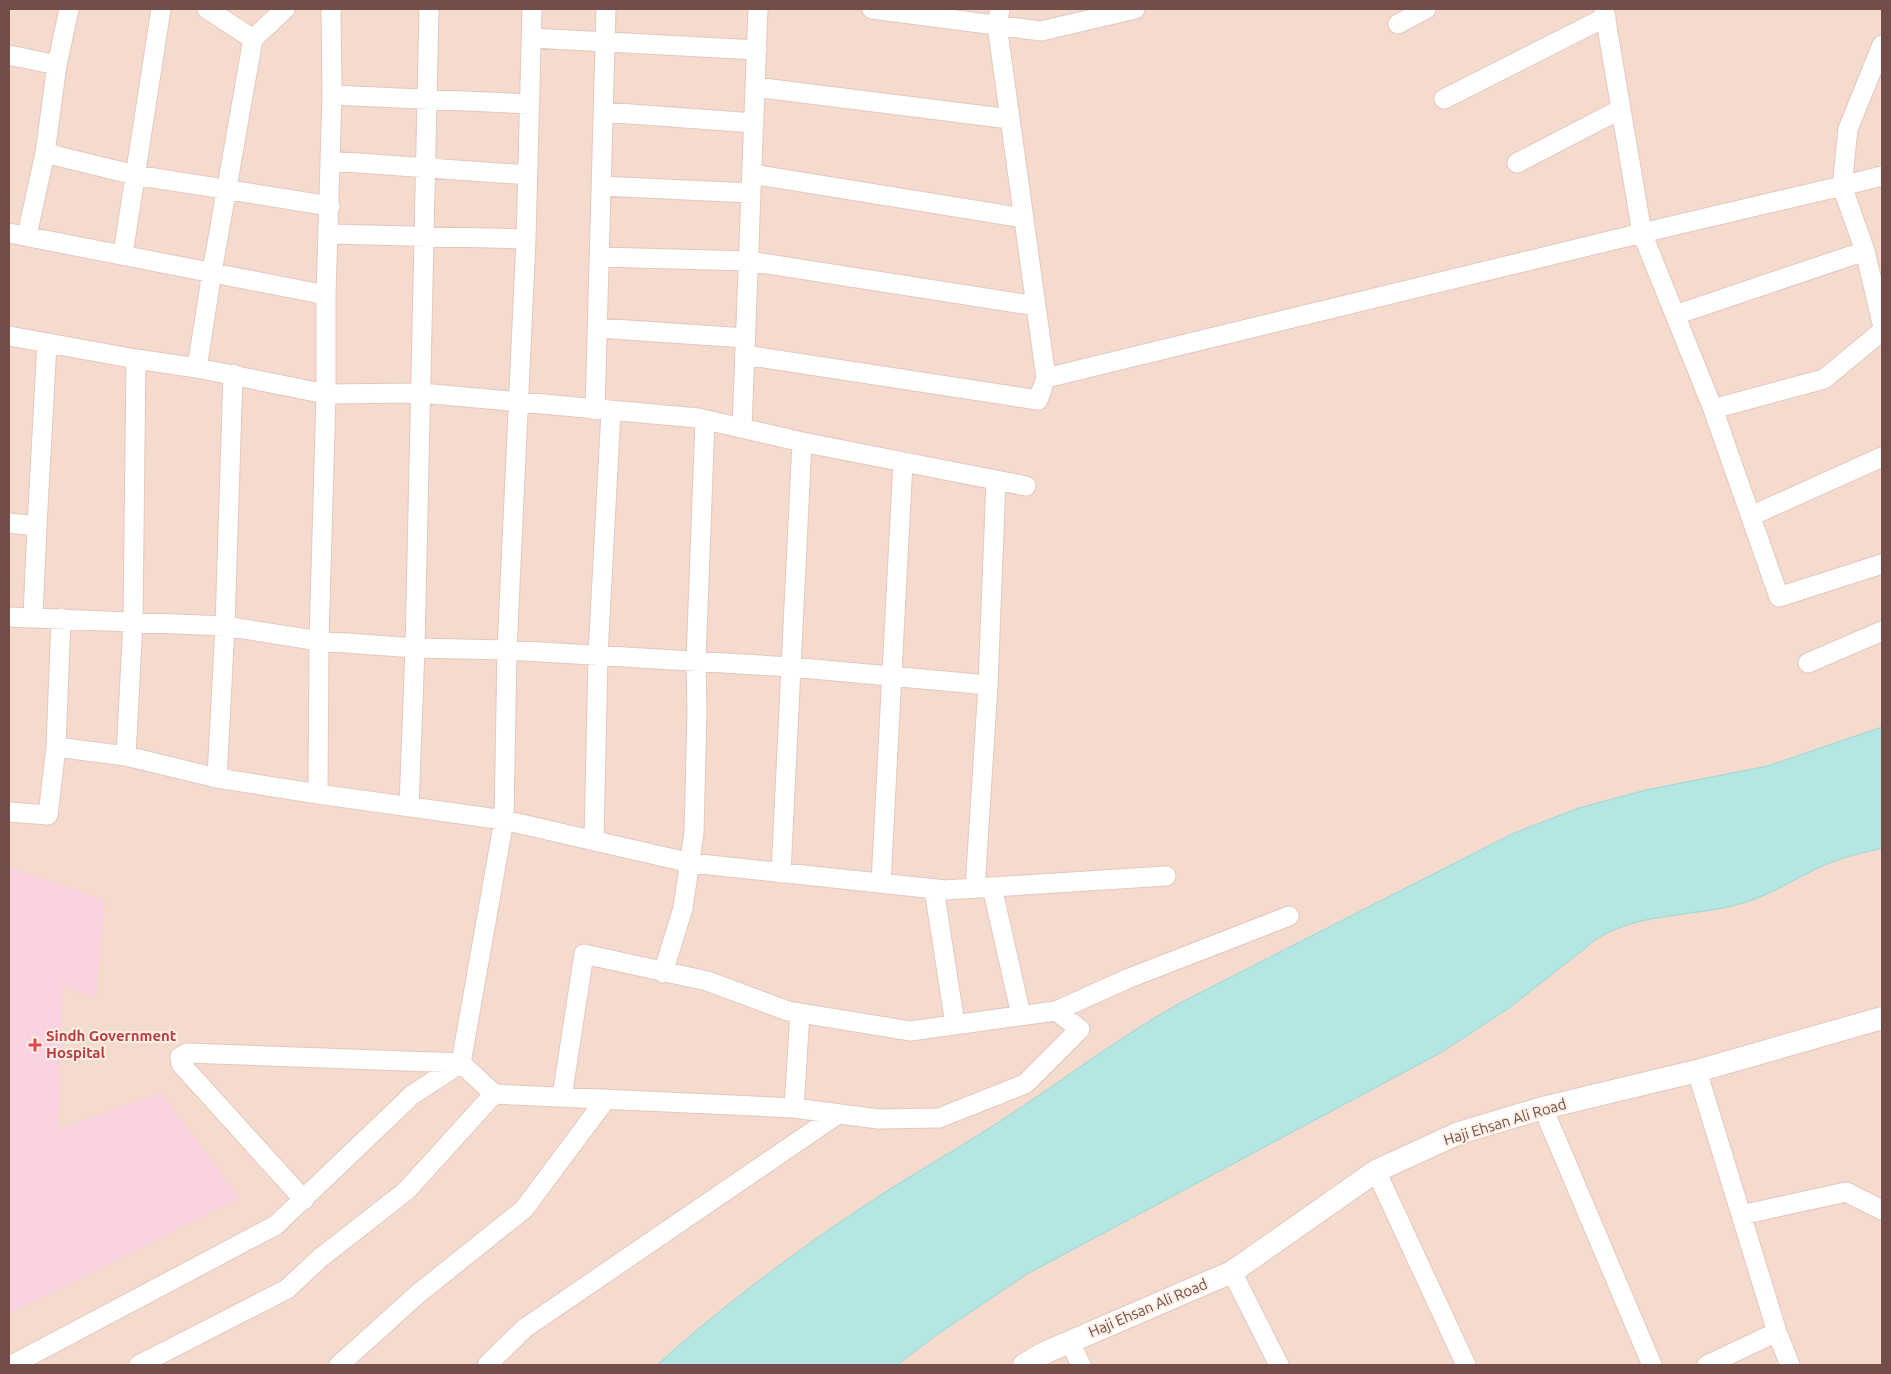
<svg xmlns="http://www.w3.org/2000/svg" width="1891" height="1374" font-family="Ubuntu,sans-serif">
<rect width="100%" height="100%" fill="#fdebdf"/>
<path fill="#f4dbcd" d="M9,9h1873v1356h-1873z"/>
<path fill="#fbd2df" d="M9,867l96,33 -9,98 -33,-12 -5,143 103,-36 79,105 -231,116z"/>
<path fill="#b4e6e3" stroke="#9ad8d5" d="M1882,727v121c-15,4 -32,7 -47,13 -29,10 -54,29 -83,39 -49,18 -108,10 -154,38l-89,70 -67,44 -415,222 -92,62 -38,29h-240c64,-58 135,-111 207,-159 43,-29 89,-54 132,-82 62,-40 120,-85 184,-121l334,-170 65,-25 67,-18 122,-24z"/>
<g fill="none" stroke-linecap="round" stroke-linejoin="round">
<defs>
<path id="minor" d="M207,9l46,30
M872,9l169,22 94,-22
M1000,9l-3,16 49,353 596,-145 71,176
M1604,9l38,224 200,-47 23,65 17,72
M1398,24l28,-15
M532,38l225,12
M1882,45l-34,84 -6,57 40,-10
M9,55l48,10
M755,87l255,32
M332,95l198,9
M1444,99l162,-82
M603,112l151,11
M45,153l90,22 195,31
M330,161l198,14
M1517,163l104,-54
M752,174l272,44
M601,186l150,7
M9,233l317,62
M329,234l197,5
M27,235l18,-82 12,-88 12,-56
M123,254l38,-245
M599,257l150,4 287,45
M1675,315l190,-64
M598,328l147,10
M1882,331l-58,48 -111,30 66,188 103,-33
M9,336l127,23 61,9 129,26 95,-1 277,25 104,24 224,44
M745,355l293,45 8,-22
M197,368l15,-96 41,-233 32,-30
M595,410l11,-401
M742,428l16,-419
M1751,516l131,-59
M9,523l28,3 10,-183
M9,617l216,9 94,15 96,7 92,2 284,17 197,18
M33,617l4,-91
M1808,663l74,-32
M56,747l70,9 91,22 101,16 186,26 187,43 254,27 221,-14
M126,756l7,-135 3,-262
M217,778l8,-152 8,-252
M318,794l1,-153 7,-247v-99l6,-200 -1,-86
M409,807l6,-159 14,-639
M9,812l39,3 8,-68 5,-129
M594,841l4,-186 13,-244
M781,873l21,-431
M881,883l22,-421
M992,887l29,128
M975,888l13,-203 8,-205
M934,889l21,135
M663,973l20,-65 11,-75 3,-122 -1,-50 9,-241
M1056,1011l71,-32 162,-63
M1697,1071l80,261 -70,33
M794,1108l6,-95
M1543,1108l109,257
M1376,1171l90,194
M304,1200l-123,-136 -1,-7 7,-4 274,10 33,31
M1741,1215l105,-23 36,18
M1232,1272l47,93
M1777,1332l13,33
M1070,1342l11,23
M12,1365l264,-140 136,-130 49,-32 43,-243 3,-170 19,-411 6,-230
M139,1365l148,-76 32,-30 87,-68 88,-97 300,14 84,11 61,-1 86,-34 55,-55 -24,-18 -146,20 -122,-20 -81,-30 -123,-27 -22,143
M339,1365l80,-72 105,-84 82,-110
M487,1365l38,-37 313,-214"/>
<path id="tertiary" d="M1024,1365l20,-12 188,-81 144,-101 83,-38 84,-25 154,-37 185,-53"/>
</defs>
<use href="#minor" stroke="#e3c8be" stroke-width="21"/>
<use href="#tertiary" stroke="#e3c8be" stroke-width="24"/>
<use href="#minor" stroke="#fff" stroke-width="19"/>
<use href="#tertiary" stroke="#fff" stroke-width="22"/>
</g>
<path fill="#e0444e" stroke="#fff0e6" stroke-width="2" d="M32.5 1037.5h5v5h5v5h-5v5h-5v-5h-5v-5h5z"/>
<g text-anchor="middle" stroke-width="4" stroke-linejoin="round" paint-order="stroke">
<g font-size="15" font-weight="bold" fill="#be3a42" stroke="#fff0e6" text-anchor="start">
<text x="46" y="1041">Sindh Government<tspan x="46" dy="17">Hospital</tspan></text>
</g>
<g font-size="15" fill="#734d47" stroke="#fff0e6">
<text transform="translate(1505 1122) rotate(-17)" y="5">Haji Ehsan Ali Road</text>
<text transform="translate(1148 1308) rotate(-23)" y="5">Haji Ehsan Ali Road</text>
</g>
</g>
<rect width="1891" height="1374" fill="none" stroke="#734d47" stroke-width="20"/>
</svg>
